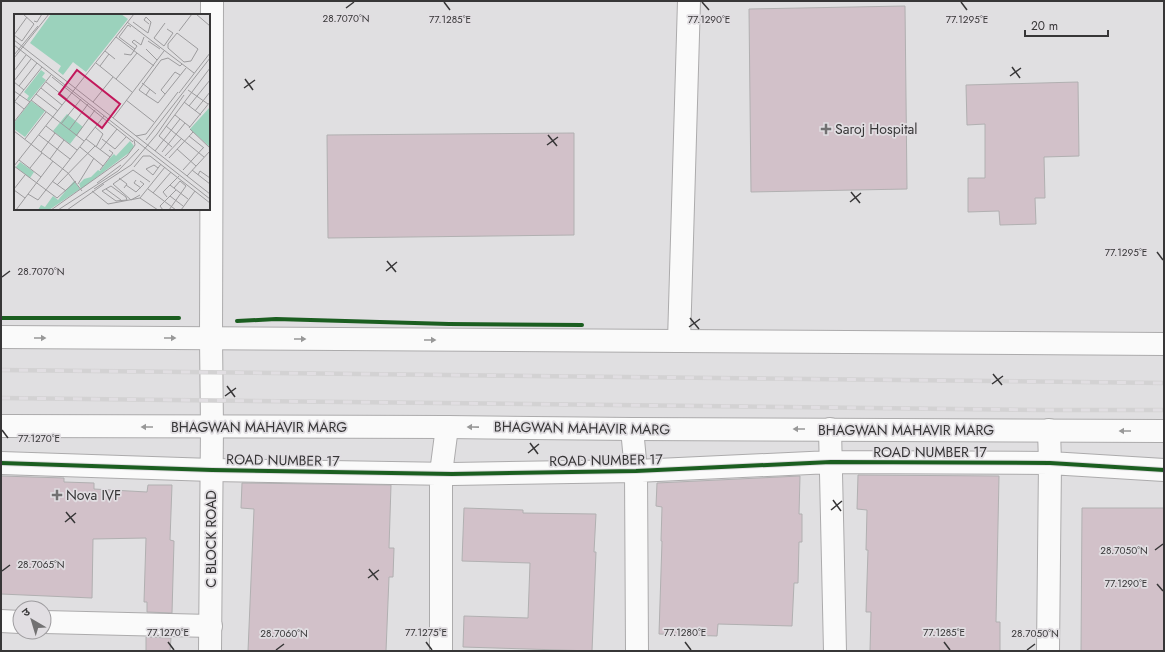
<svg xmlns="http://www.w3.org/2000/svg" width="1165" height="652" font-family="Jost,'Noto Sans Devanagari',sans-serif">
<rect width="100%" height="100%" fill="#e0dfe1"/>
<path fill="#d2c1c9" stroke="#b1b0b1" d="M905,6l2,183 -156,3 -2,-183z
M1078,82l1,74 -35,1 1,41h-10l1,26 -36,1 -1,-14 -31,1v-34h17v-54l-18,1 -1,-40z
M574,133v102l-246,3 -1,-103z
M858,475l141,1 -3,146h4v29h-130l1,-39h-5l2,-62h-2l1,-40 -10,-1z
M1,476l63,2v4l30,1v6l53,3 1,-7h24l-2,55 4,1 -2,72 -25,-1v-10h-3l2,-64 -53,1 -1,59 -91,-4z
M800,476l-1,38h3v28h-3l-1,41h-4l-2,43 -74,-2 -1,12 -58,-2 3,-93h-1l1,-34 -6,-1 1,-23z
M242,483l149,2 -2,63h5l-1,29h-4l-3,74h-138l6,-142 -13,-1z
M464,508l59,2v3l73,1 -2,38h2l-4,99 -129,-4 1,-31 64,2 2,-55 -68,-2z
M1082,508h82v143h-83z
M146,637l25,1 -1,13h-24z"/>
<g fill="none" stroke-linecap="round" stroke-linejoin="round">
<defs>
<path id="minor" d="M211,339l1,-338
M679,341l10,-340
M632,429l4,42 1,180
M830,429l5,222
M1,463l211,7 240,4 184,-3 195,-9 219,1 114,7
M1,621l19,1
M44,622l167,4
M441,651v-178l6,-46
M1048,651l2,-188 -1,-33"/>
<path id="tertiary" d="M210,651l2,-224 -1,-88"/>
<path id="secondary" d="M1,337l1163,7
M1,426l446,1 185,2 532,2"/>
</defs>
<use href="#minor" stroke="#acabac" stroke-width="24"/>
<use href="#tertiary" stroke="#acabac" stroke-width="24"/>
<use href="#secondary" stroke="#acabac" stroke-width="24"/>
<use href="#minor" stroke="#fafafa" stroke-width="22"/>
<use href="#tertiary" stroke="#fafafa" stroke-width="22"/>
<use href="#secondary" stroke="#fafafa" stroke-width="22"/>
<defs>
<path id="rail" d="M1,370l1163,13
M1,398l1045,12h118"/>
</defs>
<use href="#rail" stroke="#d3d2d3" stroke-width="4.5"/>
<use href="#rail" stroke="#e1dee2" stroke-width="3" stroke-dasharray="9" stroke-linecap="butt"/>
<defs>
<path id="cycleway" d="M1,318h178
M237,321l39,-2 173,5 133,1
M1,463l211,7 240,4 184,-3 195,-9 219,1 114,7"/>
</defs>
<use href="#cycleway" stroke="#e1dee2" stroke-width="6"/>
<use href="#cycleway" stroke="#1b5e20" stroke-width="4"/>
</g>
<defs><path id="oneway-solid" d="M-6-.8H1V-3.2L6.5 0L1 3.2V.8H-6Z"/></defs>
<g fill="#989898">
<use href="#oneway-solid" transform="translate(40 338)"/>
<use href="#oneway-solid" transform="translate(170 338)"/>
<use href="#oneway-solid" transform="translate(300 339)"/>
<use href="#oneway-solid" transform="translate(430 340)"/>
<use href="#oneway-solid" transform="translate(147 427) rotate(-180)"/>
<use href="#oneway-solid" transform="translate(473 427) rotate(-179)"/>
<use href="#oneway-solid" transform="translate(799 429) rotate(-180)"/>
<use href="#oneway-solid" transform="translate(1125 431) rotate(-180)"/>
</g>
<path fill="none" stroke="#373637" stroke-width="1.5" d="M444,2l6,8M702,2l7,8M961,2l6,8M346,8l8,-6M1012,67l8,11M1010,76l11,-8M245,79l8,11M244,88l11,-8M548,135l9,11M547,145l11,-8M851,192l9,11M850,202l11,-9M1157,252l6,8M387,261l9,11M386,271l11,-9M2,277l8,-6M690,318l9,11M689,327l11,-8M993,374l9,11M992,384l11,-8M227,386l8,11M225,396l11,-8M2,430l6,8M530,443l8,11M528,453l11,-9M833,500l8,11M831,510l11,-9M66,512l9,11M65,522l11,-9M1155,550l8,-6M369,569l9,11M2,571l8,-6M368,578l11,-8M1157,584l6,7M168,642l6,8M426,642l6,8M685,642l6,8M944,642l6,8M276,650l8,-6M1027,650l8,-6"/>
<g fill="#727172" stroke="#e1dee2" stroke-width="1.5">
<path d="M824 123h4v4h4v4h-4v4h-4v-4h-4v-4h4z"/>
<path d="M55 489h4v4h4v4h-4v4h-4v-4h-4v-4h4z"/>
</g>
<g text-anchor="middle" stroke-width="3.5" stroke-linejoin="round" paint-order="stroke">
<g font-size="14" fill="#373637" stroke="#e1dee2" text-anchor="start">
<text x="835" y="134">Saroj Hospital</text>
<text x="66" y="500">Nova IVF</text>
</g>
<g font-size="14" fill="#373637" stroke="#e1dee2">
<text x="259" y="432">BHAGWAN MAHAVIR MARG</text>
<text transform="translate(582 428) rotate(1)" y="5">BHAGWAN MAHAVIR MARG</text>
<text x="906" y="435">BHAGWAN MAHAVIR MARG</text>
<text x="930" y="457">ROAD NUMBER 17</text>
<text transform="translate(283 460) rotate(1)" y="5">ROAD NUMBER 17</text>
<text transform="translate(606 460) rotate(-1)" y="5">ROAD NUMBER 17</text>
<text transform="translate(211 539) rotate(-90)" y="5">C BLOCK ROAD</text>
</g>
</g>
<g transform="translate(14 14)">
<rect width="196" height="196" fill="#e0dfe1"/>
<path d="M37,0h70l7,5 -42,53 -13,-10 -10,13 -5,-4 3,-5 -31,-23zM27,56l4,3 -3,4 4,3 -17,21 -2,-2 2,-3 -5,-4zM17,87l14,10 -20,26 -11,-8v-6zM196,93v40l-20,-18zM53,100l16,13 -13,17 -17,-13zM116,127l4,5 -4,6 -49,37 -2,-5 5,-5 7,-2 7,-7 2,1 9,-12 5,-5 2,2zM6,148l14,10 -4,6 -14,-11zM60,167l6,8 -31,21h-11l3,-5 4,2 8,-11 5,4z" fill="#9bd2bc"/>
<path fill="none" stroke="#9c9b9d" stroke-width="1" d="M182,0l14,12M20,7l3,1 5,-8M113,8l67,51M119,8l15,11 3,-11 -5,-5 -2,3 5,4M151,9l-11,15 10,8 9,-13 -6,-4M165,17l13,-17M108,19l6,-8 3,2M108,19l-3,4 16,12M163,19l21,16 -7,12 -7,1 -16,-14v-4zM0,21l8,6 12,-17 -11,-10M0,21l13,-18M102,23l38,29M0,26l196,154M134,27l12,8M0,31l196,154M132,35l11,11M91,37l10,8M110,40l7,1 6,-9 -5,-4 2,-2 7,5 3,-8M0,41l24,-29M0,44l35,-44M82,49l36,29M86,52l9,-12M0,57l12,-16M38,63l81,65M102,65l21,-26M0,67l17,-22M0,68l10,8M32,68l21,17M128,69l14,11M5,72l18,-23M27,74l21,17M136,75l-4,6 12,8 28,-35M174,76l20,14M0,77l16,11M165,79l31,-40M22,80l22,17M151,80l-4,-4 14,-18 5,3M132,81l-7,-5 22,-30 7,-2 12,8 2,-2M17,86l53,41M112,86l28,22M0,87l10,8M1,87l27,-34M79,88l20,-25M170,88l17,13M175,92l21,-26M181,97l15,-19M161,101l15,12M99,104l51,-67M0,108l37,-47M47,110l20,-25M32,112l31,24M152,112l38,31M81,113l8,7 -7,13M175,114l21,-26M176,115l20,19M55,116l19,-26M0,117l54,42 14,18M25,121l31,24M62,122l19,-26M122,122l10,-2 32,-42M145,122l51,-68M145,122l13,11M175,122l15,12M11,125l21,-27M72,125l24,18M88,125l13,10 11,-12M132,126l64,-82M66,133l23,19M163,135l19,17M86,136l17,-21M141,137l25,-32M27,138l14,-19M148,138l23,-29M151,142l17,-18M155,144l24,-26M36,145l14,-19M5,146l22,17M0,152l120,-152M0,152l43,32 19,-17M120,153l9,-11h7l60,47M16,154l12,-15M144,154l-4,-3 -8,4 7,6 8,-11M86,156l13,-17 -4,-3M169,156l20,-22M178,156l18,14M184,161l2,-4 10,7M173,162l23,-25M105,164l8,6 -3,4M122,166l-2,3 7,5M38,167l14,10M83,169l24,-18M64,170l16,-26M43,171l38,-39M112,171l10,7 8,-8 -4,-3M156,171l18,14M97,172l15,11 1,3 -11,1 -14,-10zM0,175l11,-14M80,175l37,-24 26,-31 27,-39M92,175l15,11M134,175l28,21M0,176l11,8M78,177l16,13 32,-6 18,12M139,179l18,-21M14,180l10,6 66,-84M126,181l-9,5 -18,-16 20,-14 17,12M156,182l13,10M153,183l-4,-5 16,-16M126,184l25,-31M2,196l37,-49M37,196l76,-54 8,-11 -1,-5M44,196l60,-39 21,-22M53,196l37,-26M149,196l-3,-4 16,-16M155,196l17,-24 -6,-5 -6,7M167,196l14,-19"/>
<path fill="#c2185b" fill-opacity="0.15" stroke="#c2185b" stroke-width="2" d="M63,56l43,34 -18,24 -43,-34z"/>
<rect width="196" height="196" fill="none" stroke="#373637" stroke-width="2"/>
</g>
<g font-size="10" text-anchor="middle" fill="#373637" stroke="#e1dee2" stroke-width="3.5" stroke-linejoin="round" paint-order="stroke">
<text x="346" y="22">28.7070°N</text>
<text x="967" y="23">77.1295°E</text>
<text x="450" y="23">77.1285°E</text>
<text x="709" y="23">77.1290°E</text>
<text x="1126" y="256">77.1295°E</text>
<text x="41" y="275">28.7070°N</text>
<text x="39" y="442">77.1270°E</text>
<text x="1124" y="554">28.7050°N</text>
<text x="41" y="568">28.7065°N</text>
<text x="1126" y="587">77.1290°E</text>
<text x="168" y="636">77.1270°E</text>
<text x="426" y="636">77.1275°E</text>
<text x="685" y="636">77.1280°E</text>
<text x="944" y="636">77.1285°E</text>
<text x="284" y="637">28.7060°N</text>
<text x="1035" y="637">28.7050°N</text>
</g>
<rect width="1165" height="652" fill="none" stroke="#373637" stroke-width="4"/>
<g transform="translate(32 620) rotate(322)"><circle r="19" fill="#e1dee2" stroke="#9d9b9e"/>
<path d="M0-3L7 15L0 10L-7 15Z" fill="#727172"/>
<text y="-6" font-size="11" font-weight="bold" text-anchor="middle" fill="#373637">उ</text>
</g>
<path d="M1025 30v6h83v-6" fill="none" stroke="#373637" stroke-width="2"/>
<text x="1031" y="30" font-size="12" fill="#373637" stroke="#e1dee2" stroke-width="3" paint-order="stroke">20 m</text>
</svg>
